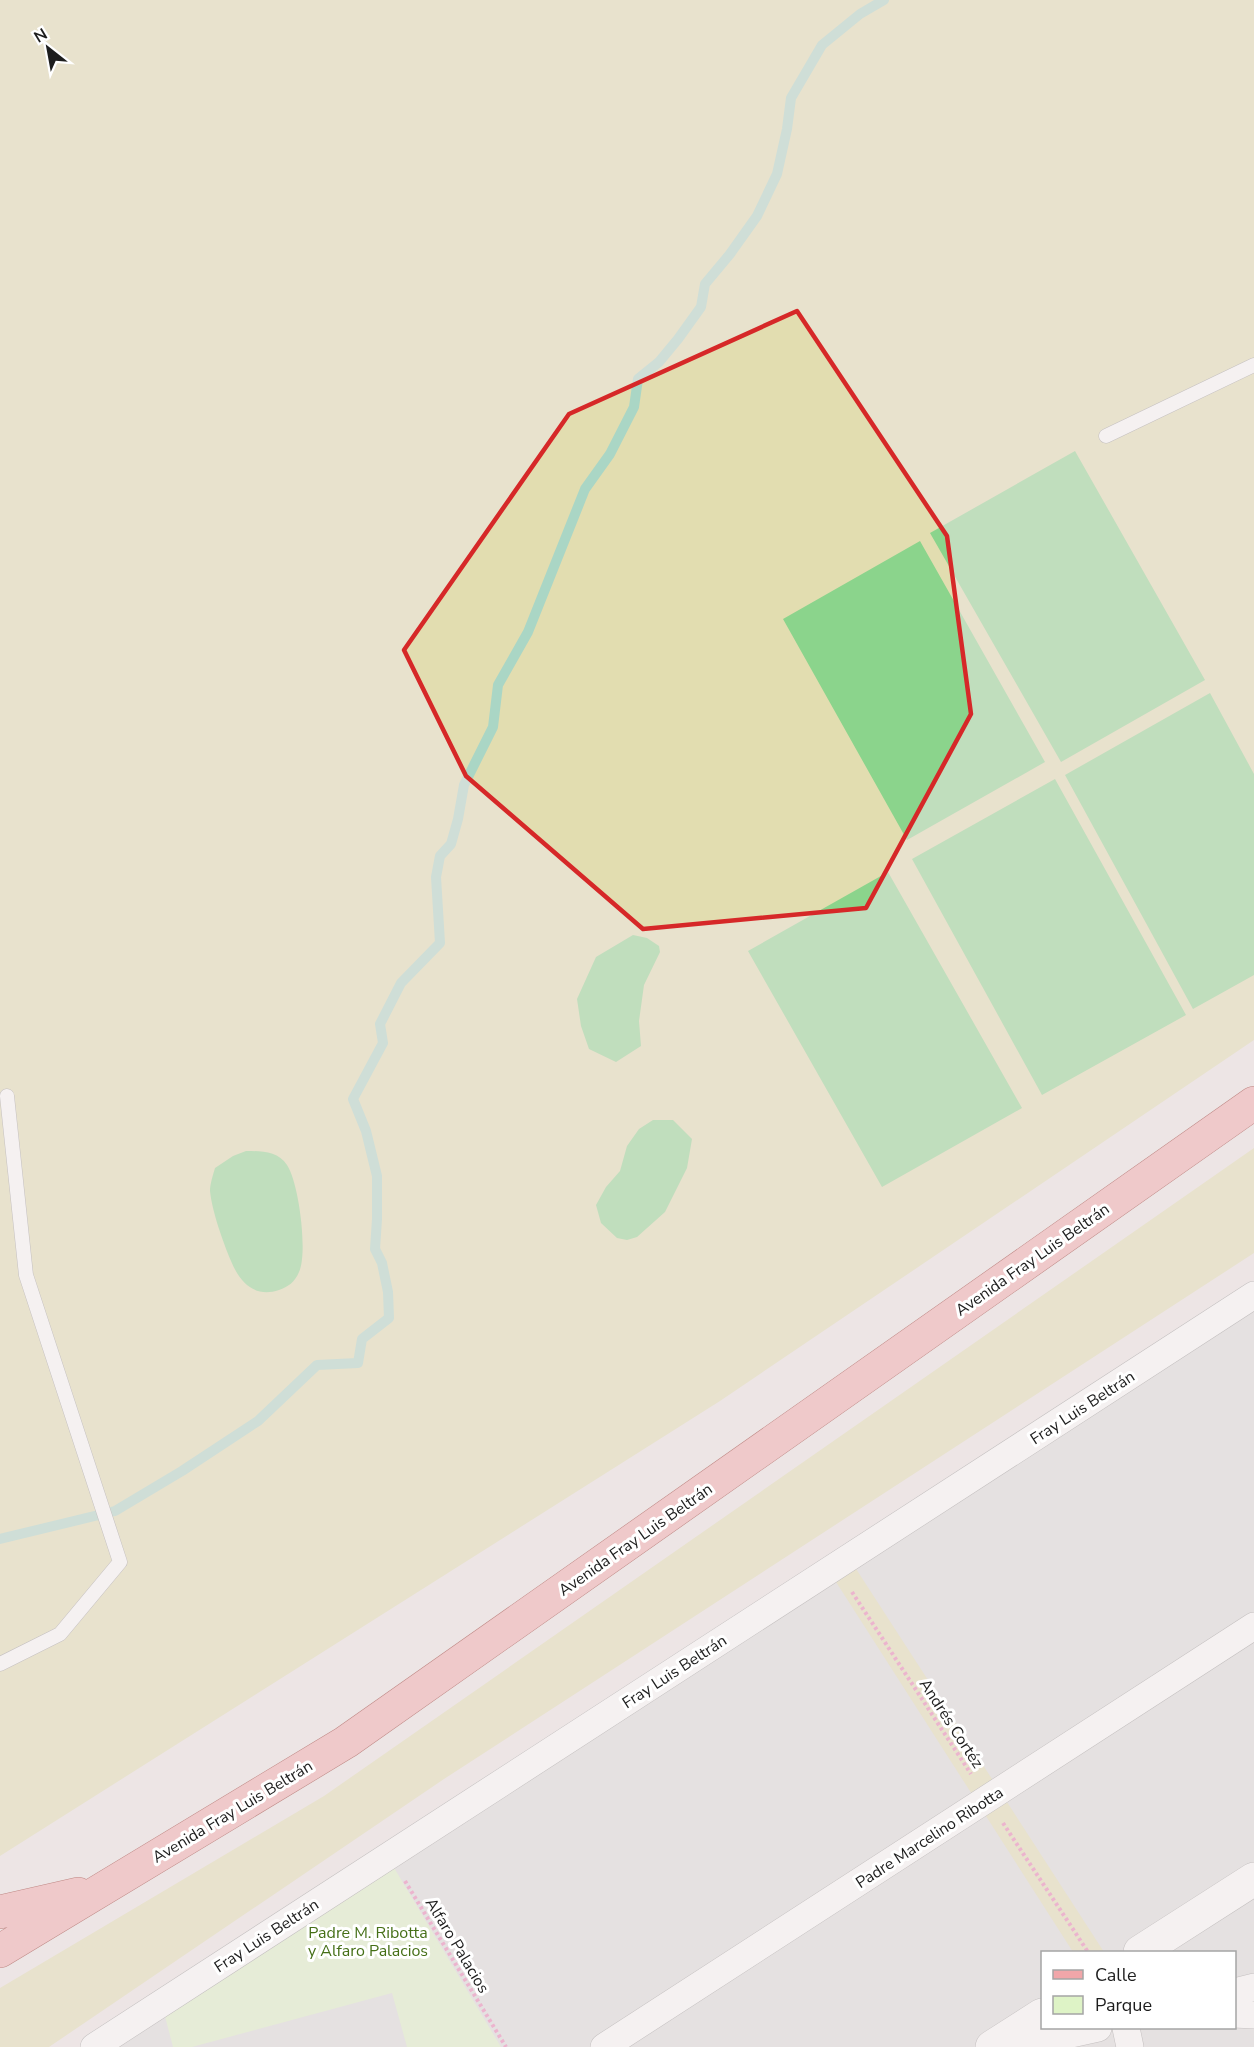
<svg xmlns="http://www.w3.org/2000/svg" width="1254" height="2047" font-family="'Nunito Sans',sans-serif">
<rect width="100%" height="100%" fill="#ede5e5"/>
<path fill="#dbdbdb" fill-rule="evenodd" d="M1254,1295v752h-1160zM1042,1952h192v76h-192z"/>
<path fill="#e2ddb0" d="M0,0h1254v1040l-534,361 -720,455z
M1254,1148v105l-810,526 -395,268h-49v-59l324,-192z
M849,1558l255,394h-31l-244,-381z"/>
<path fill="#def3c6" d="M390,1861l111,186h-94l-15,-54 -200,54h-19l-11,-42z"/>
<path fill="#8bd48c" d="M1075,451l130,229 -144,82 -131,-229z
M920,541l125,221 -138,78 -124,-221z
M1210,693l44,81v201l-61,34 -128,-234z
M1055,779l131,236 -144,80 -130,-236z
M888,872l134,236 -140,79 -134,-236z
M633,935l14,3 12,8 1,6 -16,33 -5,36 2,25 -25,16 -27,-13 -8,-23 -4,-27 19,-42z
M653,1120h20l19,19 -5,29 -22,44 -28,25 -10,3 -10,-2 -16,-15 -5,-18 10,-18 14,-16 7,-25 12,-17z
M246,1151c15,0 32,0 41,14 12,18 21,88 12,107 -4,10 -11,15 -20,18 -24,8 -39,-7 -48,-29 -8,-19 -19,-50 -21,-70 0,-7 3,-16 5,-23l18,-12z"/>
<g fill="none" stroke-linecap="round" stroke-linejoin="round">
<path stroke="#aad6c5" stroke-width="10" d="M0,1539l115,-28 67,-40 76,-50 59,-56 41,-2 4,-24 27,-21 -1,-26 -6,-29 -7,-14 2,-30v-43l-11,-45 -13,-32 30,-56 -3,-19 21,-41 39,-40 -4,-66 4,-21 11,-12 7,-25 6,-34 29,-58 5,-42 30,-53 57,-143 25,-35 24,-47 4,-28 21,-17 19,-23 23,-32 4,-23 25,-30 27,-38 20,-42 10,-45 4,-31 31,-53 38,-31 24,-14"/>
<defs>
<path id="service" d="M1106,436l148,-71
M0,1664l60,-30 60,-72 -94,-287 -19,-179"/>
<path id="minor" d="M1234,1992l20,-5
M1234,2014l20,1
M1126,2028l4,19
M94,2047l1160,-752
M604,2047l650,-421
M1013,2047l85,-19"/>
<path id="tertiary" d="M1140,1952l114,-73
M992,2047l50,-32"/>
<path id="primary" d="M0,1912l78,-18
M0,1951l346,-209 908,-639"/>
</defs>
<use href="#service" stroke="#949494" stroke-width="15"/>
<use href="#minor" stroke="#949494" stroke-width="28"/>
<use href="#tertiary" stroke="#949494" stroke-width="34"/>
<use href="#primary" stroke="#871810" stroke-width="34"/>
<path stroke="#ea79b2" stroke-width="4" stroke-dasharray="3 3" stroke-linecap="butt" d="M852,1592l119,182
M1003,1823l85,129
M405,1881l101,166"/>
<use href="#service" stroke="#fff" stroke-width="14"/>
<use href="#minor" stroke="#fff" stroke-width="27"/>
<use href="#tertiary" stroke="#fff" stroke-width="33"/>
<use href="#primary" stroke="#f1a6a9" stroke-width="33"/>
</g>
<path d="M0 0H1254V2047H0ZM797,311l150,225 24,178 -105,194 -223,21 -177,-153 -62,-126 165,-236z" fill="#ede5e5" fill-opacity=".55" fill-rule="evenodd"/>
<path fill="none" stroke="#d62828" stroke-width="4.5" stroke-linejoin="round" d="M797,311l150,225 24,178 -105,194 -223,21 -177,-153 -62,-126 165,-236z"/>
<g text-anchor="middle" stroke-width="6" stroke-linejoin="round" paint-order="stroke">
<g font-size="16" fill="#1d1d1d" stroke="#fff">
<text transform="translate(1032 1259) rotate(-35)" y="6">Avenida Fray Luis Beltrán</text>
<text transform="translate(1082 1407) rotate(-33)" y="6">Fray Luis Beltrán</text>
<text transform="translate(635 1539) rotate(-35)" y="6">Avenida Fray Luis Beltrán</text>
<text transform="translate(674 1671) rotate(-33)" y="6">Fray Luis Beltrán</text>
<text transform="translate(952 1723) rotate(57)" y="6">Andrés Cortéz</text>
<text transform="translate(232 1811) rotate(-31)" y="6">Avenida Fray Luis Beltrán</text>
<text transform="translate(929 1837) rotate(-33)" y="6">Padre Marcelino Ribotta</text>
<text transform="translate(266 1935) rotate(-33)" y="6">Fray Luis Beltrán</text>
<text transform="translate(458 1945) rotate(59)" y="6">Alfaro Palacios</text>
</g>
<g font-size="16" fill="#456f17" stroke="#fff">
<text x="368" y="1938">Padre M. Ribotta<tspan x="368" dy="18">y Alfaro Palacios</tspan></text>
</g>
</g>
<rect x="1041" y="1951" width="195" height="78" fill="#ffffff" stroke="#a5a5a5" stroke-width="1.5"/>
<rect x="1053" y="1970" width="30" height="9" fill="#f1a6a9" stroke="#a5a5a5" stroke-width="1.5"/>
<text x="1095" y="1981" font-size="18" fill="#1d1d1d">Calle</text>
<rect x="1053" y="1996" width="30" height="18" fill="#def3c6" stroke="#a5a5a5" stroke-width="1.5"/>
<text x="1095" y="2011" font-size="18" fill="#1d1d1d">Parque</text>
<g transform="translate(48 48) rotate(329)" stroke="#ffffff" stroke-width="4.5" paint-order="stroke">
<path d="M0-4.5L10 22L0 15L-10 22Z" fill="#1d1d1d"/>
<text y="-9" font-size="16" font-weight="bold" text-anchor="middle" fill="#1d1d1d">N</text>
</g>
</svg>
